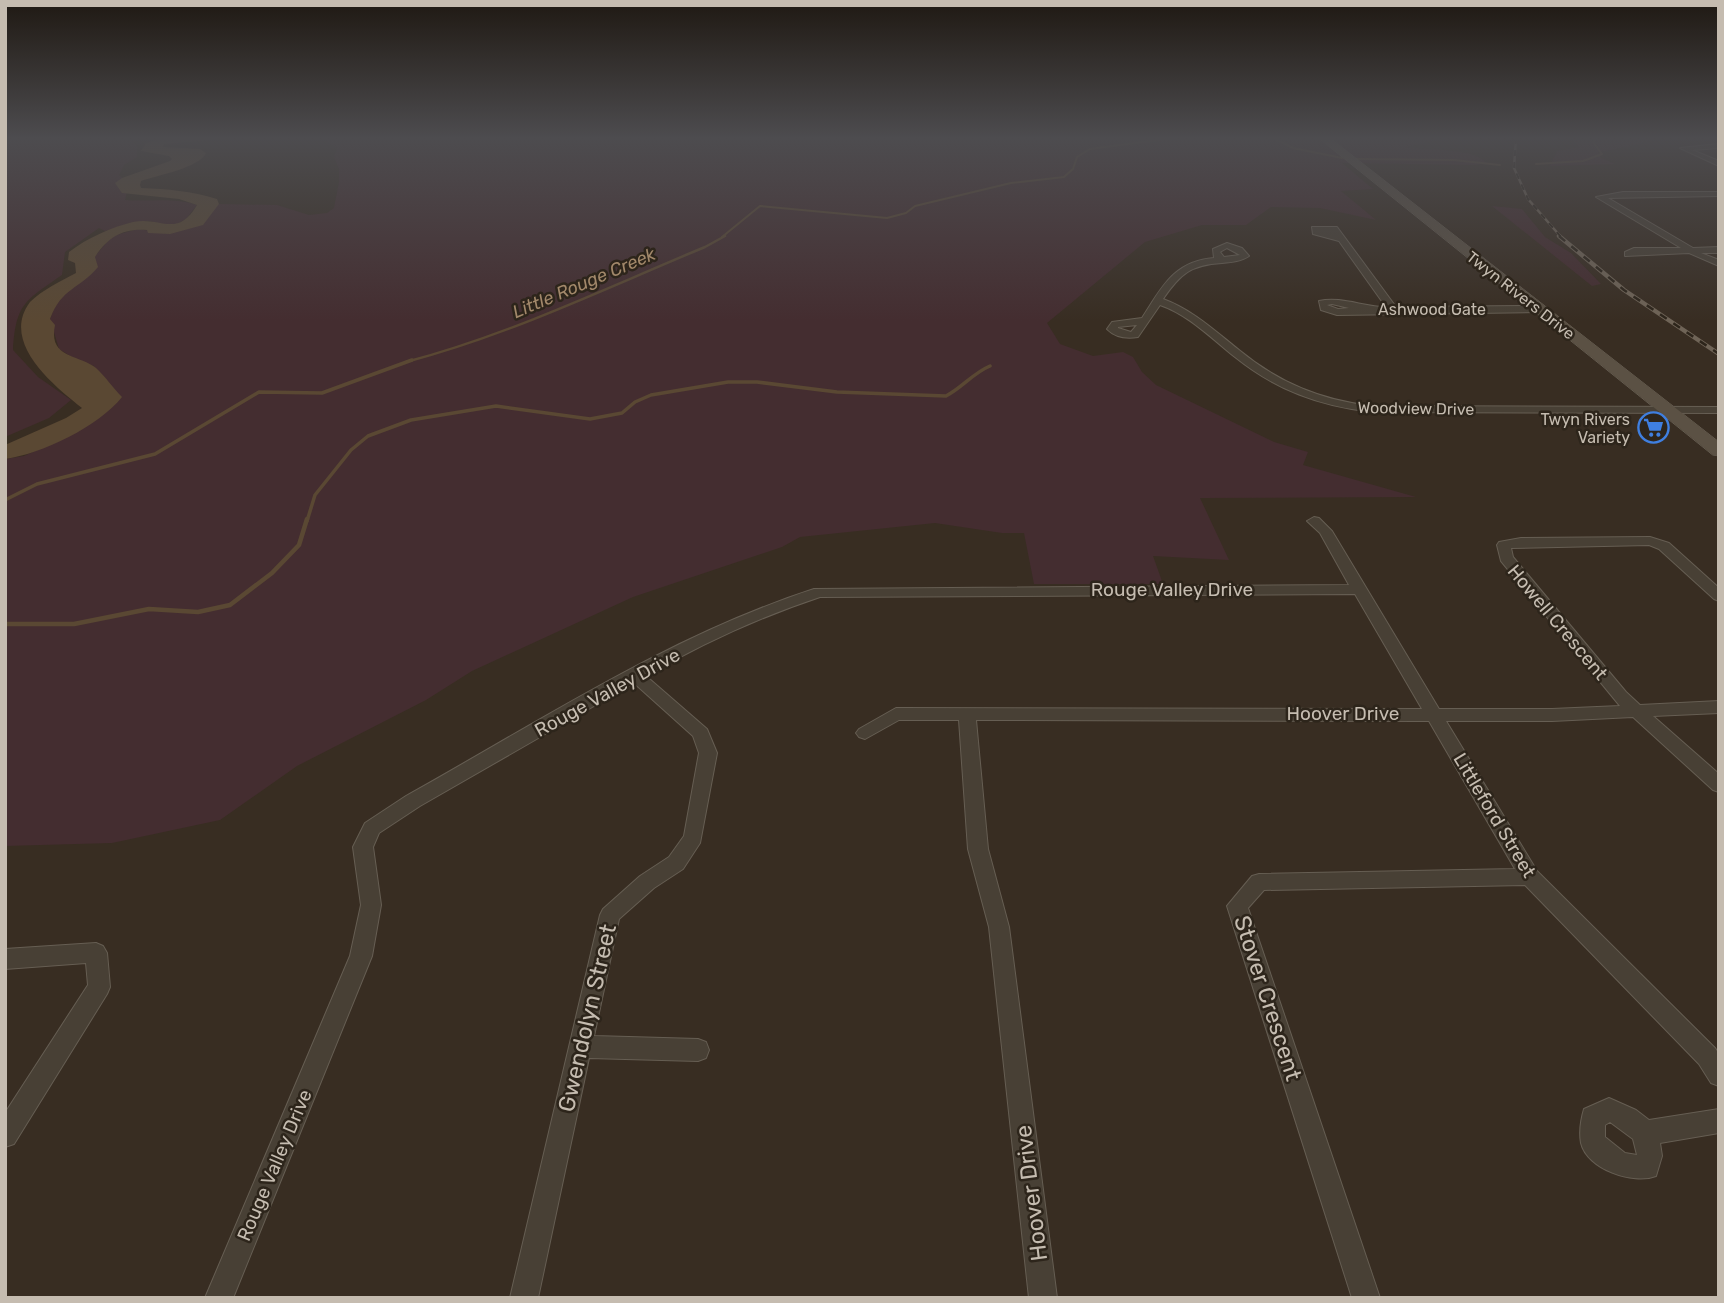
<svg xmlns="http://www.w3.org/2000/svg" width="1724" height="1303" font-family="Rubik,sans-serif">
<rect width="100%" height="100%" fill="#382d22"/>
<path fill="#442d30" d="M12,138h128l-7,4 4,5v10l-13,8 -5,10 10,8 -4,17c25,2 49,-3 72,5l-11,14 -9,5 -12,1 -16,-4 -44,10 -6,-3 -34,24 -3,23c-37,26 -46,28 -49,75l25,27 33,23 -22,18 -44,19v-294z
M322,138h1120l-36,9c19,4 69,0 80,16l-11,2 -133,-2 31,26 -32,2 35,29 -56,-12 -49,-1 -25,18h-44l-57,17 -98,81 13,21 33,12 30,-4 10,5 9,15 14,13 118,57 34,10 -5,13 113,32 -216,1 29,62 -76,-4 10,28h-129l-10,-51h-22l-67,-10 -135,14 -18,10 -149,50 -161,74 -46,29 -129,66 -77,54 -108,23 -107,3v-387l19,-3 58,-27 12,-63 -16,-5 -19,-12 -9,-30 7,-18 55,-65 26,-7 32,5 49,-30 58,1 32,10 18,-2 7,-5 5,-26v-13l-5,-12 3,-9z
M1571,138h89c-21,6 -40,11 -62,14l3,6 14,6 -65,2 7,-15 22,-4z
M1492,206l30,3 23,28 26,16 30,31 -9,2z"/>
<path fill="#5a4833" d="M163,138h70l-69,6 -1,3 37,2 6,4c-7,15 -48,22 -65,28l-1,4 1,3c27,1 50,3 76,11l2,5 -16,21 -33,9 -22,-1 -1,-3c-24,-2 -39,7 -52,27l3,10c-19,23 -36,20 -48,52l5,6c-7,34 24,29 41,43 9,8 17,20 26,29 -23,29 -80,57 -117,62v-14l61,-27 16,-10c-29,-23 -82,-66 -52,-106 12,-12 31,-21 46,-29l-1,-10 -7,-3 1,-8c18,-14 43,-25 64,-30 28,-6 44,17 64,-17l-18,-6 -57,-6 -7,-10 7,-5 48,-17 2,-2 -3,-3 -28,-5 5,-8z"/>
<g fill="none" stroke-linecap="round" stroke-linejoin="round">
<path stroke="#5a4833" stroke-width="2" d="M1273,138l20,10 49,10
M1355,159l99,1 46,5
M1536,164l47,-3 19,-7 -9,-12 4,-4
M722,237l38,-31 127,12 19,-5 9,-7 96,-23 53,-6 9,-8 4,-12 13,-8 83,-11"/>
<path stroke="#5a4833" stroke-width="2.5" d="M406,362c103,-27 200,-74 299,-115l20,-11"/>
<path stroke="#5a4833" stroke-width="3.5" d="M5,500l32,-16 118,-30 104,-62 63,1 90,-33
M307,521l8,-26 36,-45 17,-14 43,-16 85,-14 94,13 32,-6 13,-11 16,-7 77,-13h29l80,10 109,4c17,-9 27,-23 44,-30"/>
<path stroke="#5a4833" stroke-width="4.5" d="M5,624h69l75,-15 49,3 32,-7 42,-32 27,-28 8,-26"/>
<defs>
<path id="street" d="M1719,144v4l-27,2 27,11v5l-39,-18z
M1623,192h96v4l-111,2 85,50 26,-1v6h-18l18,7v6l-30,-13 -64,3v-4l9,-4h47l-85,-51z
M1312,227h25l59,80 144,-1 5,3 -5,3 -203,3 -16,-5 -2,-9c22,-5 45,6 67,6l-47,-66 -26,-7zM1332,304l17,4 -11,1 -11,-4z
M1227,243l15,5 7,8c-7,5 -17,6 -27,7 -31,2 -41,10 -59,36 30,11 52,32 76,51 40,33 82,50 133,56l347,1v6l-347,-1c-53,-6 -96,-22 -137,-55 -24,-19 -46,-42 -75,-52l-22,32c-12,2 -23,0 -31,-8l5,-7 30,-4c19,-29 31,-57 72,-60l-1,-9zM1227,248l13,7 -16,2 -4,-5zM1137,325l-6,7 -13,-4v-1z
M1314,517l5,1 13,13 107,178h113l68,-3 -119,-145 -4,-16 2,-3 22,-4 129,-1 19,6 50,45v13l-5,-2 -55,-50 -10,-4 -138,3 2,9 113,135 14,13 79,-4v12l-66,3 66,58v18l-6,-2 -80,-73 -81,4h-106l91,150 178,177 4,6v32l-8,-3 -12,-19 -174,-179 -261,5 -16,18 132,390h-28l-125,-392 25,-30 7,-2 256,-5 -86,-148 -453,-1 12,129 21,78 48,371h-28l-40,-371 -21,-78 -9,-129h-60l-34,19 -6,-2 -3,-4 3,-4 37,-21 526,1 -67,-115 -535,3c-60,20 -119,47 -174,79l61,53 10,24 -17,90 -17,26 -29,19 -35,31 -25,117 104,3 8,3 3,8 -3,8 -8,3 -109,-3 -51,240h-28l90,-383 3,-6 37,-33 29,-19 15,-21 15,-83 -6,-17 -59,-53 -214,123 -41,27 -6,14 8,58 -9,51 -139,342h-28l145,-342 11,-51 -8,-58 12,-24 41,-27c133,-74 263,-160 408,-207l535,-4 -29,-52 -13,-12z
M96,943l7,3 4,7 3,34 -3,7 -93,150 -9,3v-34l83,-128 -2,-22 -81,6v-20z
M1609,1098l27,12 13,10 70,-11v24l-59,10 2,13 -6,20c-23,9 -69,-7 -75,-33 -2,-11 0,-24 3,-34zM1610,1122l23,17 4,16 -12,-2 -20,-16v-12z"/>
<path id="secondary" d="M1319,138h11l389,304v14l-6,-1z"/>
</defs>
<use href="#street" stroke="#665e53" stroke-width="2"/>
<use href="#secondary" stroke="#665e53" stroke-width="1"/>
<use href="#street" fill="#484035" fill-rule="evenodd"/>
<use href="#secondary" fill="#5b5144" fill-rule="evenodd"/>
<defs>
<path id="rail-far1" d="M1516,138l-2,30 14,31 33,38"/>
<path id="rail" d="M1559,236l65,54 95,64"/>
</defs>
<use href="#rail-far1" stroke="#6f6457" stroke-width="2.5"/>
<use href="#rail" stroke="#6f6457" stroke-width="4.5"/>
<use href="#rail-far1" stroke="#2d251b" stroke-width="2" stroke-dasharray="6" stroke-linecap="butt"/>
<use href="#rail" stroke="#2d251b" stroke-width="2.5" stroke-dasharray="8" stroke-linecap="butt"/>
</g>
<linearGradient id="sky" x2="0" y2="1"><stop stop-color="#1f1913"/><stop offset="0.43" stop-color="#4d4c4f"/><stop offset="1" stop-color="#4d4c4f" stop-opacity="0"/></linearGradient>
<rect width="1724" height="321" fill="url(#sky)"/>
<defs>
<symbol id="supermarket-ring" viewBox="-11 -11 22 22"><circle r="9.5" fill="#2d251b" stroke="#3f7fe0" stroke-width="1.5"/><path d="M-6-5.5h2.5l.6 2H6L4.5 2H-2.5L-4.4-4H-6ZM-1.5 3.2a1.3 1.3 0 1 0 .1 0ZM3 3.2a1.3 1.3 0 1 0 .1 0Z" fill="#3f7fe0"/></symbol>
</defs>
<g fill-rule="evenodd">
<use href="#supermarket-ring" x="1636" y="410" width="35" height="35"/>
</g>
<g text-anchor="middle" stroke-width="5" stroke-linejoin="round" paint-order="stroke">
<g font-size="16" fill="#c5bcb0" stroke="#2d251b">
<text transform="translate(1521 295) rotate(38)" y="6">Twyn Rivers Drive</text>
<text x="1432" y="315">Ashwood Gate</text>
<text transform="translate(1416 408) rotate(1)" y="6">Woodview Drive</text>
</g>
<g font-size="16" fill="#c5bcb0" stroke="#2d251b" text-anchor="end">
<text x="1630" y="425">Twyn Rivers<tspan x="1630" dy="18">Variety</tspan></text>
</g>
<g font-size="18" font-style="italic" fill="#a2886a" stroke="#2d251b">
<text transform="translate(584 283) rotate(-23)" y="6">Little Rouge Creek</text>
</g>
<g font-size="19" fill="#c5bcb0" stroke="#2d251b">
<text x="1172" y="596">Rouge Valley Drive</text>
<text transform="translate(1558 622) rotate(50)" y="7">Howell Crescent</text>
<text transform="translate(607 692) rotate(-29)" y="7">Rouge Valley Drive</text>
<text x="1343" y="720">Hoover Drive</text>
<text transform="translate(1495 815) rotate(59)" y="7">Littleford Street</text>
<text transform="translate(274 1165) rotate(-67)" y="7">Rouge Valley Drive</text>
</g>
<g font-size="23" fill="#c5bcb0" stroke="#2d251b">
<text transform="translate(1268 998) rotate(72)" y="8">Stover Crescent</text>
<text transform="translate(587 1018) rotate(-77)" y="8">Gwendolyn Street</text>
<text transform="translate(1031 1193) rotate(-97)" y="8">Hoover Drive</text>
</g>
</g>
<rect width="1724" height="1303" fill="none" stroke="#c5bcb0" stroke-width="14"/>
</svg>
